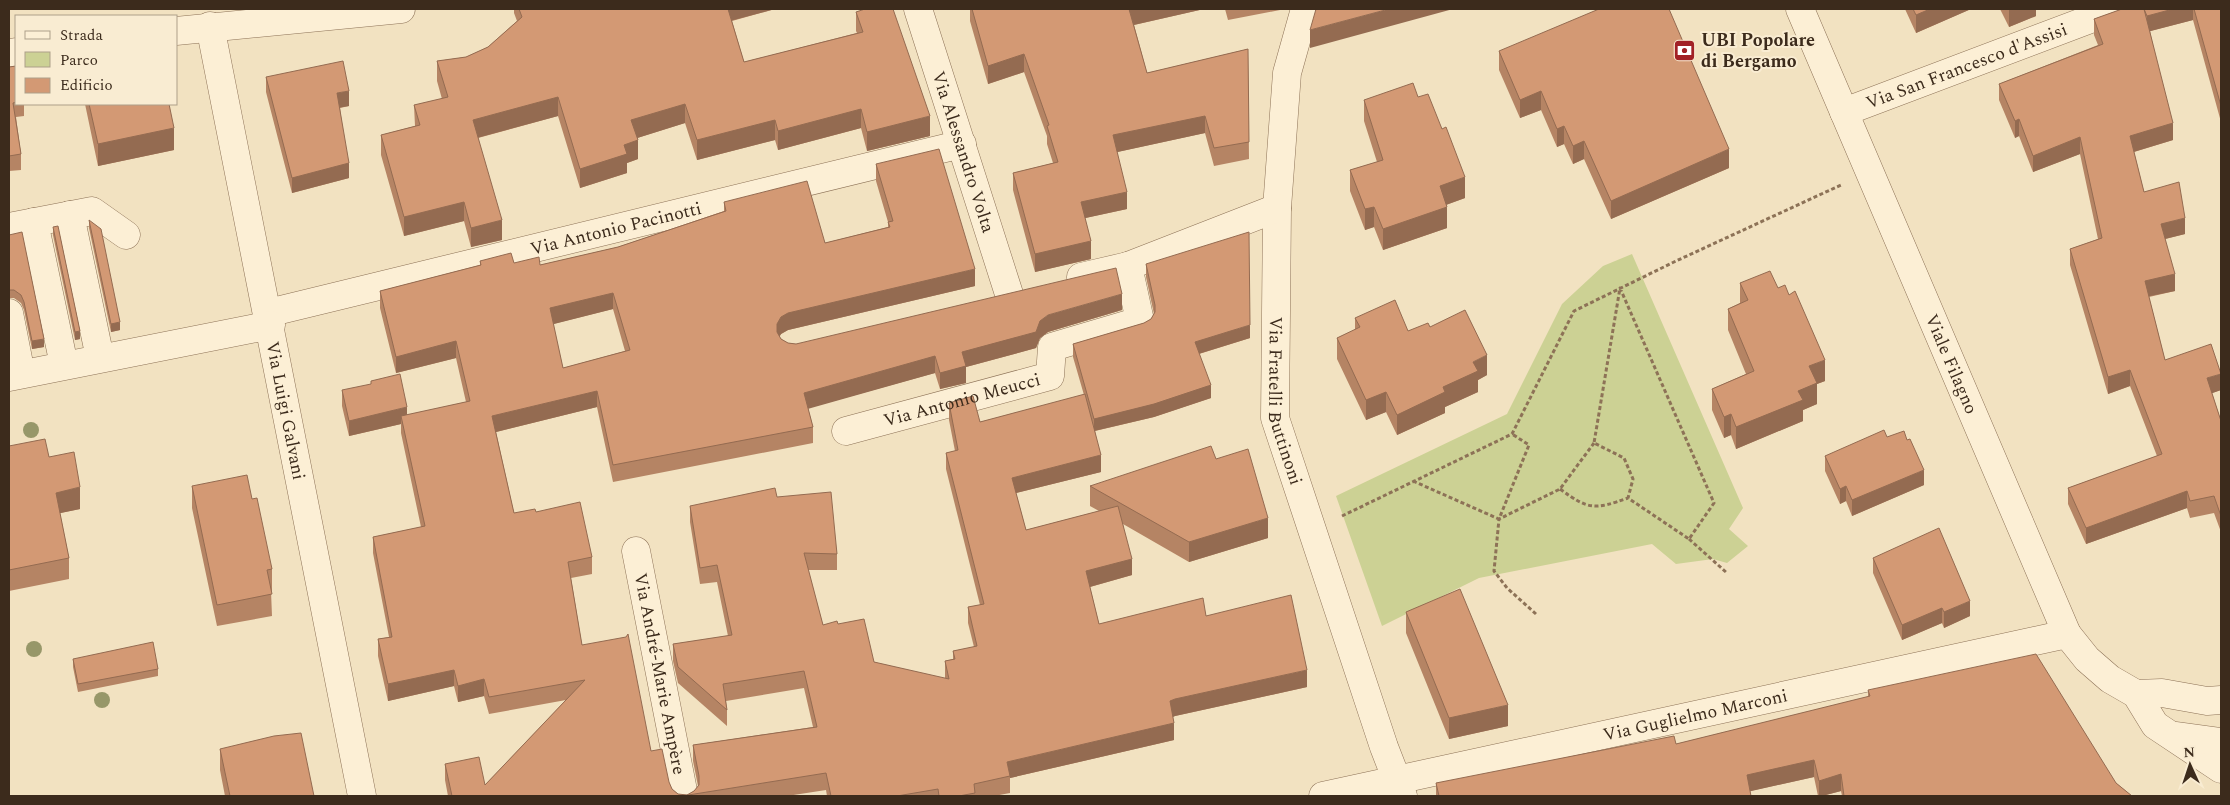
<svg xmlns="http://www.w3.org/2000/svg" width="2230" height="805" font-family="Spectral,serif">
<rect width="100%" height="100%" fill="#f2e2c1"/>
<path fill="#ccd194" d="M1632,254l111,254 -14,21 19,17 -21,17 -14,-4 -37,5 -24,-20 -173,34 -97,48 -46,-130 171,-82 55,-110 41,-38z"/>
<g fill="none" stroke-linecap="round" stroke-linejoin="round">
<defs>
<g id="minor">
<path id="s1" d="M918,9l91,285"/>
<path id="s2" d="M1305,9l-18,64 -10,135 -2,210 109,329 19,49"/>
<path id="s3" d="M1800,9l267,625 20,25 23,20 26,15 19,31 66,44"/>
<path id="s4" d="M210,26l152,770"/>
<path d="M176,31l225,-22"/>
<path d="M9,53l7,-1"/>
<path id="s5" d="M1844,112l273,-103"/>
<path d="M70,215l30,143"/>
<path d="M34,222l30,143"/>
<path d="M9,227l83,-16 34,24"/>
<path d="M1081,277l47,-11 149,-58"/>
<path d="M9,313l12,61"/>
<path id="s6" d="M268,313l694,-169"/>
<path d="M9,377l262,-52"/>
<path id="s7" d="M846,431l204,-55 2,-29 88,-26 -12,-55"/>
<path id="s8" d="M636,551l48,245"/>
<path d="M2136,694l26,-1 45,8 14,-1"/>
<path d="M2177,736l44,6"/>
<path id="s9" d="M1323,796l744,-162"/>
</g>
</defs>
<use href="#minor" stroke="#8d7257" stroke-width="29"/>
<path stroke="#8d7257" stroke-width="3" stroke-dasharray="4 2.5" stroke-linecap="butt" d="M1620,288l94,215 -25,36 -61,-41 5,-19 -9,-21 -30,-15z
M1413,481l86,38 30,-74 -17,-11
M1560,489c29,21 34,21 68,9
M1342,516l170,-82 62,-123 102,-50 165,-76
M1689,539l38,34
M1536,614l-29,-26 -13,-17 5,-52 61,-30 34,-46"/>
<use href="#minor" stroke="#fcefd5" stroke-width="28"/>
</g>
<g fill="#979769">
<circle cx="31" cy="430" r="8"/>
<circle cx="34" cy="649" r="8"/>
<circle cx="102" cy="700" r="8"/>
</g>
<path fill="#b58464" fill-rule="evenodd" d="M514,9h261l-43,12 12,41 113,-29 -1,-2v-19l74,124 -63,15 -6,-23 -83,22 -3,-10 -78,20 -12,-37 -48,15 1,21 -11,4v10l-47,15 -22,-72 -80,22 24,102 -31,7 -7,-26 -60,15 -23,-81v-20l34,-9 -1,-21 28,-6 -5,-18v-20l29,-4 22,-10 29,-26 -3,-8z
M970,9h234l-70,16 13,48 101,-24 1,110 -35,7 -9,-33 -88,19 10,57 -42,9 6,41 -56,13 -22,-82v-17l40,-10 -6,-19v-8l-23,-64 -36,12 -18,-63z
M1225,9h60l-57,11z
M1905,9h66l-55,24z
M2000,9h36v7l-27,11z
M2122,9h99v113l-28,-102 -43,11 23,109 -39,12 10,40 41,42 -20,5 10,52 -26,6 16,63 56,30 -9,3 9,28v111l-7,-19 -24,5 -3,-10 -101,36 -18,-40v-16l89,-32 -27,-70 -22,8 -38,-129v-16l28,-10 -18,-85 -47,18 -14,-36 -4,2 -16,-38v-16l99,-39 -4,-10v-16z
M1499,51l230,117 -118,51 -27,-60 -11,5 -9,-20 -7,3 -16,-37 -21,8 -21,-48z
M16,66v38h8v12l-8,1 5,37v16l-12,1v-104z
M266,77l83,29 -9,2 9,70 -57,15 -26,-101z
M1418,97l47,101 -19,7 1,23 -64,22 -9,-23 -9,3 -15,-39v-21l27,-8 -13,-41v-21z
M85,104h84l5,46 -76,16z
M876,164l99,122 -187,44 -7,4 -2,3 2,2 7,4 8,1 326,-34 -74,22 -8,6 -4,10 -70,19v16l-26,6 -5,-16 -127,35 5,19v16l-200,39 -16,-75 -101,25 18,81 22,-1 56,45v17l-21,4 11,67 69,106 21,38 6,5 9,1 7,-4 4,-5 -5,-25v-16l120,-18 -9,-39 -78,13 1,9v16l-49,-43 -5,-22v-17l55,-8 -11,-54 -17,2 -10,-62v-16l87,-9 60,57v16h-29l15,55 15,-1 36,38 71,17v-18l8,-2v-8l21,-4 -6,-24v-16l12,-2 -34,-136v-16l9,-2 -6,-31v-17l31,19 104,-27 -11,-38v-13l71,-21 7,-4 3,-5 -8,-37v-13l104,74 -51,16 12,44 -57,19 -59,14 6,41 -85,21 10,37 73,-19 -9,-5v-20l126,-27 52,79 -79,24 -66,-38 9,51 -42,12 9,37 107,-8 101,71 -132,29 -2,1 1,23 -164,38v15l-16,3h-167l-1,-6 -39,6h-339l-3,-16v-16l40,21 81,-85 -77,14 -5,-18 -26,6 -4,-16 -66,15 -10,-45v-17l11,-2 -16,-84v-16l48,-10 -20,-94v-9l-52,12 -7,-30v-16l65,25 59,-13 -10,-44 -60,15 -16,-65v-17l100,-26v-4l60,4 78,-18 106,-36v-9l101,41 63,-16v-5l-12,-41zM613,309l12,42 -62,17 -10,-44z
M89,220l31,110 -9,2 -22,-104z
M53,227l27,112 -5,1 -22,-105z
M9,235l35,112 -12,2 -8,-39 -3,-7 -7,-5h-5z
M1740,283l38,5 47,93 -8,3v20l-14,6v11l-67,28 -5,-14 -7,3 -12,-28v-21l34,-15 -18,-44v-21l12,-6z
M1355,318l53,13 22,-4 57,48 -9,5v12l-33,15v6l-48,22 -11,-23 -20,8 -29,-61v-21l18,-8z
M1887,437l37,48 -72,31 -6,-15 -6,3 -15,-33v-15z
M9,446l40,11 31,52 -20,4 9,45v21l-60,12z
M192,486l60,13 20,70v22h-1l1,25 -55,10 -25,-118z
M1873,558l97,58 -26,12 -2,-5 -40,17 -29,-67z
M1406,612l102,114 -59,13 -43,-106z
M73,659l85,10v7l-80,16 -5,-25z
M1868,690l248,93 16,13h-290l-1,-5 -19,5h-4l-4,-19 -64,14 1,5h-315v-13l240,-39 192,-47z
M220,749l94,47h-89l-5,-26z"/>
<path fill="#946b51" d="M726,9h49l-49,13z
M1129,9h75l-75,17z
M1389,9h64l-143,39v-18z
M1930,9h41l-55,24v-18z
M2009,9h27v7l-27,11z
M2173,9h20v11l-46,12v-16z
M1024,54v18l-36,12v-18z
M349,91v15l-12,2v-15z
M1541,91v19l-21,8v-18z
M558,97v19l-85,23v-19z
M685,104v19l-54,17v-20z
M861,109v19l-83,22v-19z
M930,116v20l-63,15v-19z
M1205,116v17l-92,20v-18z
M2019,119v17l-4,2v-17z
M775,120v20l-78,20v-20z
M2173,123v17l-43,13v-17z
M1564,126v18l-7,3v-18z
M174,128v22l-76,16v-22z
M2080,137v17l-47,18v-16z
M638,140v19l-11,4v10l-47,15v-19l44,-24z
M1584,141v18l-11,5v-18z
M1729,149v19l-118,51v-18z
M349,163v15l-57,15v-15z
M1465,177v21l-25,9v-21z
M1127,192v17l-46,10v-17z
M464,202v19l-60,15v-19z
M1374,207v20l-9,3v-21z
M1447,207v21l-64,22v-21z
M2185,218v16l-24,6v-16z
M502,220v20l-31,7v-19z
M1091,241v18l-56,13v-18z
M975,269v17l-187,44 -7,4 -4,7v-17l4,-7 7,-4z
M2175,274v17l-30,6v-16z
M613,293v16l-63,16v-17z
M1122,294v16l-74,22 -8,6 -4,10 -70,19v16l-26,6v-16l22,-21 78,-31 8,-6z
M120,322v8l-9,2v-8z
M1250,325v13l-55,17v-13z
M80,331v8l-5,1v-8z
M44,339v8l-12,2v-8z
M456,341v17l-60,15v-16z
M1487,355v20l-9,5v12l-33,15v6l-48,22v-20l76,-53z
M935,356v17l-131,37v-17z
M1825,360v21l-8,3v20l-14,6v11l-67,28v-22l62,-36 11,-25z
M2130,370v16l-22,8v-17z
M2221,374v16l-14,5v-17z
M1211,385v13l-57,19 -60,14v-12z
M597,391v16l-105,26v-17z
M1386,392v20l-20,8v-20z
M407,407v15l-6,-6v8l-52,12v-15z
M1731,414v21l-7,3v-21z
M1101,455v17l-89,22v-16z
M1924,470v15l-72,31v-16z
M1846,486v15l-6,3v-15z
M80,487v22l-24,5v-21z
M2187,491v17l-101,36v-16z
M1268,518v20l-79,24v-20z
M1132,559v16l-46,13v-17z
M1970,601v15l-26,12v-16z
M1942,608v15l-40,17v-15z
M454,670v16l-66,15v-17z
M1307,670v17l-132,29 -5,2v-17l5,-2z
M484,679v17l-26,6v-16z
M1508,705v21l-59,13v-21z
M1174,723v17l-164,38 -3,-16z
M1814,760v17l-67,15v-17z
M1841,774v17l-19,5h-3v-15z"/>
<path fill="#d39974" stroke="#946b51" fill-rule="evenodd" d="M519,9h209l16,53 119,-30 -7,-20 9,-3h28l37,107 -63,16 -6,-23 -83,22 -3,-11 -78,20 -12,-36 -54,16 7,20 -14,5 3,9 -47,15 -22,-72 -85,23 29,100 -31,8 -7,-26 -60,15 -23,-82 39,-10 -6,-20 34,-8 -11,-36 29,-4 22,-10 34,-30z
M972,9h157l18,64 101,-24 1,93 -35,6 -9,-32 -92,19 14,57 -46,10 10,39 -56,13 -22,-81 45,-11 -11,-36 2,-1 -25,-71 -36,12z
M1316,9h73l-79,21z
M1599,9h70l60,140 -118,52 -27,-60 -11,5 -9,-20 -7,3 -16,-38 -21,9 -21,-49z
M1913,9h17l-14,6z
M2122,9h22l29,114 -43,13 14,56 35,-10 6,36 -24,6 14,50 -30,7 20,79 46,-16 10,30 -14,4 14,43v95l-7,-20 -24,5 -3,-10 -101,37 -18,-40 94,-34 -32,-84 -22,7 -38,-128 32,-11 -22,-101 -47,19 -14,-37 -4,2 -16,-37 104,-40 -9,-25z
M2144,9h29l-26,7z
M2194,9h27v97z
M343,61l6,30 -12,2 12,70 -57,15 -26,-101z
M16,66v36l-3,1 8,51 -12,2v-89z
M1413,83l5,14 10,-3 14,35 4,-2 19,50 -25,9 7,21 -64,22 -9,-22 -9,2 -15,-39 33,-10 -19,-60z
M89,104h80l5,24 -76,16z
M939,149l36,120 -187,44 -7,4 -4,7v8l4,7 7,4 8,1 320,-76 6,26 -74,21 -8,6 -4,11 -74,20 4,14 -26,7 -5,-17 -131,37 9,34 -200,38 -16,-74 -105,25 22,97 21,-4 1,3 44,-10 12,55 -24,5 14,83 44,-8 2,-3 23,117 11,-2 7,33 3,7 6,5 9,1 7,-4 5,-6v-9l-6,-31 124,-18 -13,-56 -81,13 4,26 -49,-43 -5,-23 59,-9 -15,-70 -17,3 -10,-62 85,-18 2,9 54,-5 6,62 -33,-1 19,72 14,-4 1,3 26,-5 10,43 75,17 -4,-18 10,-2 -2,-8 24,-5 -9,-39 16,-3 -38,-151 12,-3 -9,-47 24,-7 7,26 105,-28 16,61 -89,23 14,52 92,-24 14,53 -46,12 13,53 104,-26 3,18 85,-21 16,75 -132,29 -5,2 4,22 -167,39 3,14 -36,8 1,9 -16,3h-20l-1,-7 -41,7h-66l-5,-23 -144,23h-230l-7,-32 34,-7 6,28 100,-105 -96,17 -5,-18 -26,7 -4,-16 -66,14 -10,-45 14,-2 -19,-100 52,-11 -24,-110 69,-15 -14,-60 -60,16 -16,-66 101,-26 -1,-4 31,-8 3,10 25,-6 1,8 78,-18 108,-36 -2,-9 83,-21 18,62 65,-16 -2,-5 5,-1 -17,-57zM613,293l17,57 -67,18 -13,-60z
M89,220l12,9 19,93 -9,2z
M58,226l22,105 -5,1 -22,-105z
M22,232l22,107 -12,2 -8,-39 -3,-7 -7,-5h-5v-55z
M1249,232l1,93 -55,17 16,43 -57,19 -60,15 -21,-75 71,-21 7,-4 4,-7v-7l-9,-41z
M1770,271l8,17 7,-3 4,10 6,-4 30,69 -16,6 8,17 -19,8 5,9 -67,27 -5,-13 -7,3 -12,-28 42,-18 -26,-62 20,-9 -8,-17z
M1395,300l13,31 20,-8 2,4 35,-17 22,45 -14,7 5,9 -35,16 2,5 -48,23 -11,-23 -20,8 -29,-62 23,-11 -5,-9z
M400,374l7,33 -58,14 -7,-31 29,-6v-3z
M1884,430l3,7 17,-6 3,9 3,-1 14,31 -72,30 -6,-14 -6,3 -15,-33z
M45,439l4,18 25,-5 6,35 -24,6 13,65 -60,12v-124z
M1211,446l5,13 32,-10 20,69 -79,24 -99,-56z
M247,475l5,24 5,-1 15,71 -5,1 5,24 -55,11 -25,-119z
M1939,528l31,73 -26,11 -2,-4 -40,17 -29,-67z
M1460,589l48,116 -59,13 -43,-106z
M153,642l5,27 -80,15 -5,-25z
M2036,654l80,129 16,13h-288l-3,-22 -22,7 -5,-21 -67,15 4,21h-312l-3,-13 238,-47 2,8 194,-48 -2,-6z
M301,733l13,63h-84l-10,-47 54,-13z"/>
<defs>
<symbol id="bank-square" viewBox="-11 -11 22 22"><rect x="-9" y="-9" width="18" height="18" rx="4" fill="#a22126" stroke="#f9ecd2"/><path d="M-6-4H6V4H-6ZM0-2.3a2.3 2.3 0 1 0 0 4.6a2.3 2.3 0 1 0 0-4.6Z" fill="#fff"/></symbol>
</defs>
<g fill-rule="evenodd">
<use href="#bank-square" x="1672" y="38" width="25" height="25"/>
</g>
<g text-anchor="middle" stroke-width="4" stroke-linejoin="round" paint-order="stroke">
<g font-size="18" font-weight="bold" fill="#3c2b1c" stroke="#f9ecd2" text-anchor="start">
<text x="1701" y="46">UBI Popolare<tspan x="1701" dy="21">di Bergamo</tspan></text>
</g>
<g font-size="18" fill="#3c2b1c" stroke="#f9ecd2">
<text dy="6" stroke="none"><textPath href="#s5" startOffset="131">Via San Francesco d'Assisi</textPath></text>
<text dy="6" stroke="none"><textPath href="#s1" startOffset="150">Via Alessandro Volta</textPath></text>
<text dy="6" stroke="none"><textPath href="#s6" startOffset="358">Via Antonio Pacinotti</textPath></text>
<text dy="6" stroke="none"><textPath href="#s3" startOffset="386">Viale Filagno</textPath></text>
<text dy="6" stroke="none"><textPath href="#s7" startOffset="120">Via Antonio Meucci</textPath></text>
<text dy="6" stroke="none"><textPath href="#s2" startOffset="396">Via Fratelli Buttinoni</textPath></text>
<text dy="6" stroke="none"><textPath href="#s4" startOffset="392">Via Luigi Galvani</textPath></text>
<text dy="6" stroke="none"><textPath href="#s8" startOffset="125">Via André-Marie Ampère</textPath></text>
<text dy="6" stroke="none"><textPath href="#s9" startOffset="381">Via Guglielmo Marconi</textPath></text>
</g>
</g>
<rect width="2230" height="805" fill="none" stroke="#3c2b1c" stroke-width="20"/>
<rect x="15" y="15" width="162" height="90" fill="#f9ecd2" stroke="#ad9f89"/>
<rect x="25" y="31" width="25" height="8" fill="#fcefd5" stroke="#ad9f89"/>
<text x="60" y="40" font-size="15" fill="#3c2b1c">Strada</text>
<rect x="25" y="52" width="25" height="15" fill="#ccd194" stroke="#ad9f89"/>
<text x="60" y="65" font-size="15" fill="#3c2b1c">Parco</text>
<rect x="25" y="78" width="25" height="15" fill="#d39974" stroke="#ad9f89"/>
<text x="60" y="90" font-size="15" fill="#3c2b1c">Edificio</text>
<g transform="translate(2190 765) rotate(357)" stroke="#f9ecd2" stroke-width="4" paint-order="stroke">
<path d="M0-4L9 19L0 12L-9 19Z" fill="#3c2b1c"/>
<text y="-8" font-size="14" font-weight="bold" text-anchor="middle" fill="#3c2b1c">N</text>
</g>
</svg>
